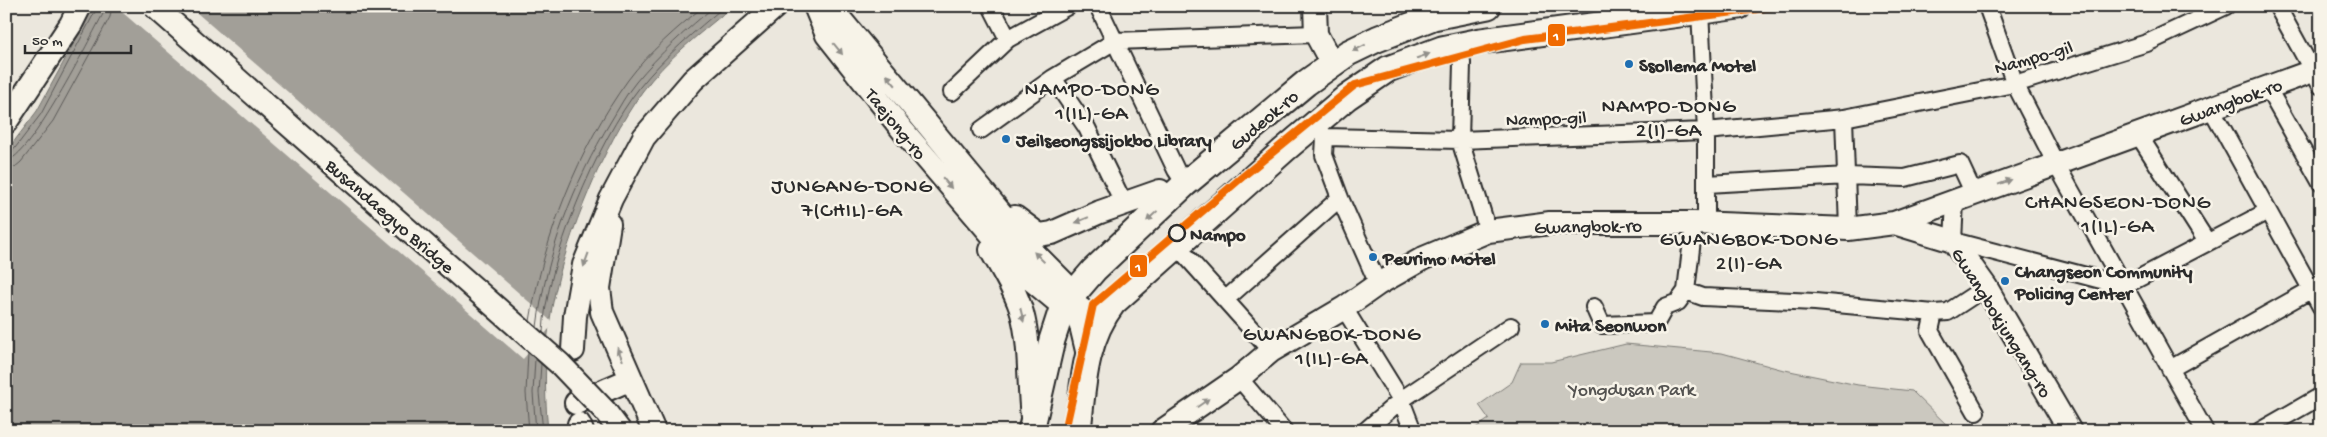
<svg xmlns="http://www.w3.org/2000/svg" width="2327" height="437" font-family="'Gochi Hand',sans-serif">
<rect width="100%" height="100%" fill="#ebe7dd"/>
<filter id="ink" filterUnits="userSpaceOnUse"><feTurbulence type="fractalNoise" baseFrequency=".02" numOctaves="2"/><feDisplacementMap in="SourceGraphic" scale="10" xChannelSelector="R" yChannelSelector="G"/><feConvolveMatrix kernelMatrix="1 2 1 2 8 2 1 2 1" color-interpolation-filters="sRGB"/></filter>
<g filter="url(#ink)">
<path fill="#cbc8bf" stroke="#7b7a75" d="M1626,344l96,9 58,16 78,16 54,6 41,40h-482l18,-12 -10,-14 33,-23 9,-20h30z"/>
<path fill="#a29f98" stroke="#72716c" d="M94,6h639c-31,26 -67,53 -91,86 -21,30 -38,62 -52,96 -36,86 -51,149 -42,243h-542v-279l31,-41z"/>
<path fill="#ebe7dd" d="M115,6h74l362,315 -1,7 -27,31z"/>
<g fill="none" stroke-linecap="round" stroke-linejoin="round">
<path stroke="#5b5957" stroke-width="1" d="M6,154l6,-2 29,-38 57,-108
M6,161c24,-2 84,-123 97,-147l2,-8
M6,168l9,-1 6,-5 32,-41 57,-104 2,-11
M530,321c14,-84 48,-172 98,-241 20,-27 49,-52 76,-74
M537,327c9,-72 37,-145 74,-206 8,-13 15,-27 25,-39 23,-28 51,-53 79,-76
M543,332c3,-69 54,-191 97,-245 24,-30 55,-56 85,-81
M528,352l-2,41 3,38
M535,359l-2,34 3,38
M541,364l-2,29 4,38"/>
<defs>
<path id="street" d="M991,6l17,33
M1098,6l78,164 9,14
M1987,6l28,78 41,80 149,267
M2277,6l44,80
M1700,11l6,120v93
M1458,45l4,18 -2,77 28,91
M1053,78l34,50 37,76
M2267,87l54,96
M952,92l56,-53 60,-33
M2211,108l110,199
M1844,118l4,111
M1314,124l11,13 135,3 246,-9 138,-13 171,-34 132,-41 79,-37
M981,130l72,-52 62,-37 201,-7
M2138,134l69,108
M1325,137l-1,18 16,43 38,86
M1707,184l140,-8 58,2 55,-14 14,30
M1955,201l-2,40 171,45 144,-75
M1694,223l-8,68 17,6 112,5 119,11
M1177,246l94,105
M1225,300l115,-102
M1594,307l8,18 54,-2 9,-16 13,-5 8,-11
M1344,308l57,92 12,31
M2170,369l151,-85
M1239,378l45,53
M1976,412l-46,-81 4,-18 14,-1 38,-25
M1365,431l36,-31 110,-74
M2260,431l61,-35"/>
<path id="secondary" d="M815,6l12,29 77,97 124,145 35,29 18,3
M822,6l19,14 192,232 40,40 15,63
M1315,6l1,28 16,30
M6,122l65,-98 9,-18
M1015,217l24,18 13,-2 48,-21 60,-21
M1894,223l59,18 33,46 84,144
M609,224l-10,64 3,24 52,119
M991,250c11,20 25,41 31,63 9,33 6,70 10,104
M573,350l2,-34 9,-51 27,-66 33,-62 49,-57 83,-74
M576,403l55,-24
M579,424l3,7
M1162,431l77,-53 32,-27 73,-43 34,-24 46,-26 64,-27 62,-8h144l154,6 46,-6 427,-155"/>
<path id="primary" d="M1031,431l21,-91 11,-34 31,-36 91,-86 121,-101 42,-30 29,-14 56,-22 55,-11
M1078,431c5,-46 6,-90 35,-128l171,-153 63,-53 41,-28 54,-20 39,-8 258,-35"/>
</defs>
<use href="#street" stroke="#2b2b2b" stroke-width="20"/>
<use href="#secondary" stroke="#2b2b2b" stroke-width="26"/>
<use href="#primary" stroke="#2b2b2b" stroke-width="29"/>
<use href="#street" stroke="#f7f3e8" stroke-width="16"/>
<use href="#secondary" stroke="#f7f3e8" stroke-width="22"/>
<use href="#primary" stroke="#f7f3e8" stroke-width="25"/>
<defs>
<path id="secondary-bridge" d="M154,6l406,358 45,47 15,20"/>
</defs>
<use href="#secondary-bridge" stroke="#2b2b2b" stroke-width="26" stroke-linecap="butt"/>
<use href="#secondary-bridge" stroke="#f7f3e8" stroke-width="22"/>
<defs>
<path id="metro-1" d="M1065,431l28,-126 148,-127 114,-93 170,-46 256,-33"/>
</defs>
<use href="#metro-1" stroke="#f7f3e8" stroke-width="11"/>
<use href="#metro-1" stroke="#f06a00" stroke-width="8"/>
</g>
<defs><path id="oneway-solid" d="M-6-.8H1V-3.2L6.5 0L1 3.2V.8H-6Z" transform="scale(1.25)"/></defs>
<g fill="#918f8a">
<use href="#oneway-solid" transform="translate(1359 48) rotate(153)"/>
<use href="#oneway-solid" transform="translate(838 49) rotate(51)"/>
<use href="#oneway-solid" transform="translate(1423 56) rotate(-19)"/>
<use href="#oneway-solid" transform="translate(891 80) rotate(-130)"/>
<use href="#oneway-solid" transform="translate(2005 182) rotate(-20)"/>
<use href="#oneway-solid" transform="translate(947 183) rotate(50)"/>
<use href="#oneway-solid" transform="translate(1152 216) rotate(137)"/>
<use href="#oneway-solid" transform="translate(1082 220) rotate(157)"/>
<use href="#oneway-solid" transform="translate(1039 257) rotate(-136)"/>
<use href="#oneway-solid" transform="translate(586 260) rotate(110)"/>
<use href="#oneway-solid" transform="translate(1022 315) rotate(76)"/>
<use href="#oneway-solid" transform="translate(620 354) rotate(-113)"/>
<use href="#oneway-solid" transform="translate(1203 403) rotate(-35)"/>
</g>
</g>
<g fill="#1f6fb2" stroke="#f7f3e8" stroke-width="2">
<circle cx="1629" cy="64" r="5"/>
<circle cx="1006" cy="139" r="5"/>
<circle cx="1373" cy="257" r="5"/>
<circle cx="2005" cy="281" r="5"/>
<circle cx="1545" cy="324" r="5"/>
</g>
<circle fill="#f7f3e8" stroke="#2b2b2b" stroke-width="2.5" cx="1177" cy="233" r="8"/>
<g text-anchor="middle" stroke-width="5" stroke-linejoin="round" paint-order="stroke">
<g font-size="19" fill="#2b2b2b" stroke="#f7f3e8">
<text transform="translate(2033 56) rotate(-16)" y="7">Nampo-gil</text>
<text transform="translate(2230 101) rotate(-20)" y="7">Gwangbok-ro</text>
<text transform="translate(1546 117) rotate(-2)" y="7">Nampo-gil</text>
<text transform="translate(1263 119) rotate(-40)" y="7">Gudeok-ro</text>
<text transform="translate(897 123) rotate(51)" y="7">Taejong-ro</text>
<text transform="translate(391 215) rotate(41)" y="7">Busandaegyo Bridge</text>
<text transform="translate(1588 225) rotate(-1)" y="7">Gwangbok-ro</text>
<text transform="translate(2003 322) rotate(58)" y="7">Gwangbokjungang-ro</text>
</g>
<g font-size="19" font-weight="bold" fill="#2b2b2b" stroke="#f7f3e8" text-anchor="start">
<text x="1639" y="71">Ssollema Motel</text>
<text x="1016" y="146">Jeilseongssijokbo Library</text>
<text x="1383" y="264">Peurimo Motel</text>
<text x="2015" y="277">Changseon Community<tspan x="2015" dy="22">Policing Center</tspan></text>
<text x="1555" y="331">Mita Seonwon</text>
</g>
<g font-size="19" font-weight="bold" fill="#2b2b2b" stroke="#f7f3e8" text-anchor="start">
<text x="1190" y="240">Nampo</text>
</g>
<g font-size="19" fill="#535250" stroke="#f7f3e8">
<text x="1632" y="395">Yongdusan Park</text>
</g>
<g font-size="21" letter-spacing="1" fill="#2b2b2b" stroke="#f7f3e8">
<text x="1092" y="95">NAMPO-DONG<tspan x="1092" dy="24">1(IL)-GA</tspan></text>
<text x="1669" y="112">NAMPO-DONG<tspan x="1669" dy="24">2(I)-GA</tspan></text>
<text x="852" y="192">JUNGANG-DONG<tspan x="852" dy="24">7(CHIL)-GA</tspan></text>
<text x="2118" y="208">CHANGSEON-DONG<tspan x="2118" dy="24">1(IL)-GA</tspan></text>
<text x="1749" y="245">GWANGBOK-DONG<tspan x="1749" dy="24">2(I)-GA</tspan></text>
<text x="1332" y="340">GWANGBOK-DONG<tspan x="1332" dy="24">1(IL)-GA</tspan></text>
</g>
</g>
<g stroke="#f7f3e8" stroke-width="2">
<rect x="1547" y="23" width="19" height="24" rx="5" fill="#f06a00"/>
<rect x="1129" y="254" width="19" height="24" rx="5" fill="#f06a00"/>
</g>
<g font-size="14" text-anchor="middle" font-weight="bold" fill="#fff">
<text x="1556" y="40">1</text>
<text x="1138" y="271">1</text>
</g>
<rect width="2327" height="437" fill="none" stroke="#f7f3e8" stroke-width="25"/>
<rect x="12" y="12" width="2302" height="412" fill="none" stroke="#2b2b2b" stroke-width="2" filter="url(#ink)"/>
<path d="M25 45v8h106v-8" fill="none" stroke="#2b2b2b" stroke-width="2.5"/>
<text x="32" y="45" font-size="15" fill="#2b2b2b" stroke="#f7f3e8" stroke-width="4" paint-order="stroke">50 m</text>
</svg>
